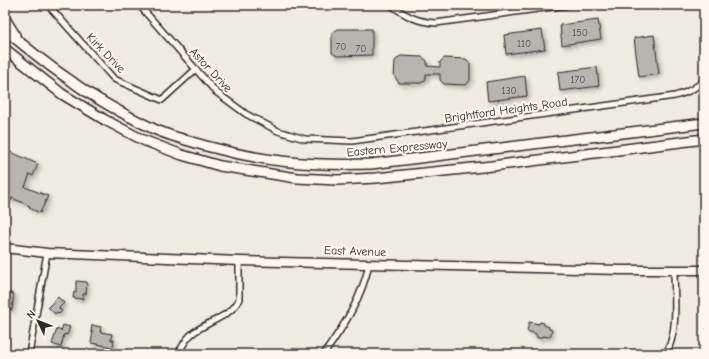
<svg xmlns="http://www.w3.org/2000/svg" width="709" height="359" font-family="'Comic Neue',sans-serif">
<defs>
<filter id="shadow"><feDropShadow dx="2.5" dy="2.5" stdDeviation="2" flood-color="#0004"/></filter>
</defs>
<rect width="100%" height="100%" fill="#eeebe0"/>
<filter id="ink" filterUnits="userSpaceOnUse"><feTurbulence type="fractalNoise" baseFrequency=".025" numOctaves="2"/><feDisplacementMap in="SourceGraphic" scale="8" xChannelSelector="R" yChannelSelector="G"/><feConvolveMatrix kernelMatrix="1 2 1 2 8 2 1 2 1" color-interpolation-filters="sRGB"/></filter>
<g filter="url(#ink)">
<path fill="#b8b5ae" stroke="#2b2b2b" filter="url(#shadow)" d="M598,20l3,19 -39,6 -2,-20z
M338,29h34v26l-35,1 -5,-3v-20z
M542,30l3,19 -39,5 -2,-19z
M654,35l5,39 -20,3 -5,-39z
M400,56l22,1 5,4v5l13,1v-5l4,-4 22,1 4,4v17l-4,5 -22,-1 -4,-4v-6h-14v5l-5,4h-22l-5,-7 1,-15z
M597,67l2,19 -39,5 -2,-19z
M525,76l2,20 -39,5 -2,-19z
M8,151l30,13 -5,12 -3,-2 -5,13 23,9 -8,17 -11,-5 1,-2 -18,-8 -1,3 -6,-3v-34l1,-4 -1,-1v-2z
M76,281l11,1 -1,12h-3v5l-10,-1 1,-6 2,1z
M5,292l9,2 -2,16 -7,-1z
M58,297l6,6 -5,5 3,3 -3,3 -2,-2 -2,2 -7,-7z
M529,322l10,2 1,-2 4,1v2l5,2v2l3,1 -2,7 -8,-1 -2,2h-3l-1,-4 -9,-3z
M63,325l7,2 -3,8 -3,-1 -3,13 -9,-3 5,-15 4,2z
M92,325l9,2 -1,5 12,2 -1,6h3l-1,7 -22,-4 2,-11h-2z"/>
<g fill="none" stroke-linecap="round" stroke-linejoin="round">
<defs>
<path id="street" d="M48,5l66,74 48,21 34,-31
M139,5l77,87 30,22 32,17 27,8 47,2 323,-45c11,-3 21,-7 29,-16
M391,5c15,11 27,17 45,18l131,-18
M29,354l18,-101
M178,354c4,-7 8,-16 15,-21 13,-11 40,-17 46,-34v-38
M324,354c20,-28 38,-56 45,-90
M666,354c13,-25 8,-57 8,-85"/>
<path id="primary" d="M5,248l42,5 192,8 382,9h83"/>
<path id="highway" d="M5,19l10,16
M5,30c21,17 42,35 65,50 25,19 55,35 84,49 16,7 35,12 52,17 57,16 106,20 165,18l333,-41
M5,49l57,45 43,26 38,20 39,15 38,11 77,12 40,2 39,-2 116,-12 212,-27"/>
</defs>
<use href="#street" stroke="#2b2b2b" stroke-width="8"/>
<use href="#primary" stroke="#2b2b2b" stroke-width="11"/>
<use href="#highway" stroke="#2b2b2b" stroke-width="12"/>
<use href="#street" stroke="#fbf7ec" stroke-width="5"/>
<use href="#primary" stroke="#fbf7ec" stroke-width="8"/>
<use href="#highway" stroke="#fbf7ec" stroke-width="9"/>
</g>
</g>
<g text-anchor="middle" stroke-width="4" stroke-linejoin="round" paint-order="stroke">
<g font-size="10" fill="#4e4e4c">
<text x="580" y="36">150</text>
<text x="524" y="47">110</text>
<text x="341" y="50">70</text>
<text x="361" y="52">70</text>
<text x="578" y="83">170</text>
<text x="509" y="94">130</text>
</g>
<g font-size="12" fill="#2b2b2b" stroke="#fbf7ec">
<text transform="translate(106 53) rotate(46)" y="4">Kirk Drive</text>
<text transform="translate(211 70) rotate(47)" y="4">Astor Drive</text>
<text transform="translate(506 110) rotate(-8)" y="4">Brightford Heights Road</text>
<text transform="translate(397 148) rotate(-5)" y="4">Eastern Expressway</text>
<text transform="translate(355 251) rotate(2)" y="4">East Avenue</text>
</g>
</g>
<rect width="709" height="359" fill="none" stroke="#fbf7ec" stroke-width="20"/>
<rect x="10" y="10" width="689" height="339" fill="none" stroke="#2b2b2b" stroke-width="1.5" filter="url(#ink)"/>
<g transform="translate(38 321) rotate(313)" stroke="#fbf7ec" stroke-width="3" paint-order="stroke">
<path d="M0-3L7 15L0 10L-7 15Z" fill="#2b2b2b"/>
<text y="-6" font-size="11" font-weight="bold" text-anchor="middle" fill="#2b2b2b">N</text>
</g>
</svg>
